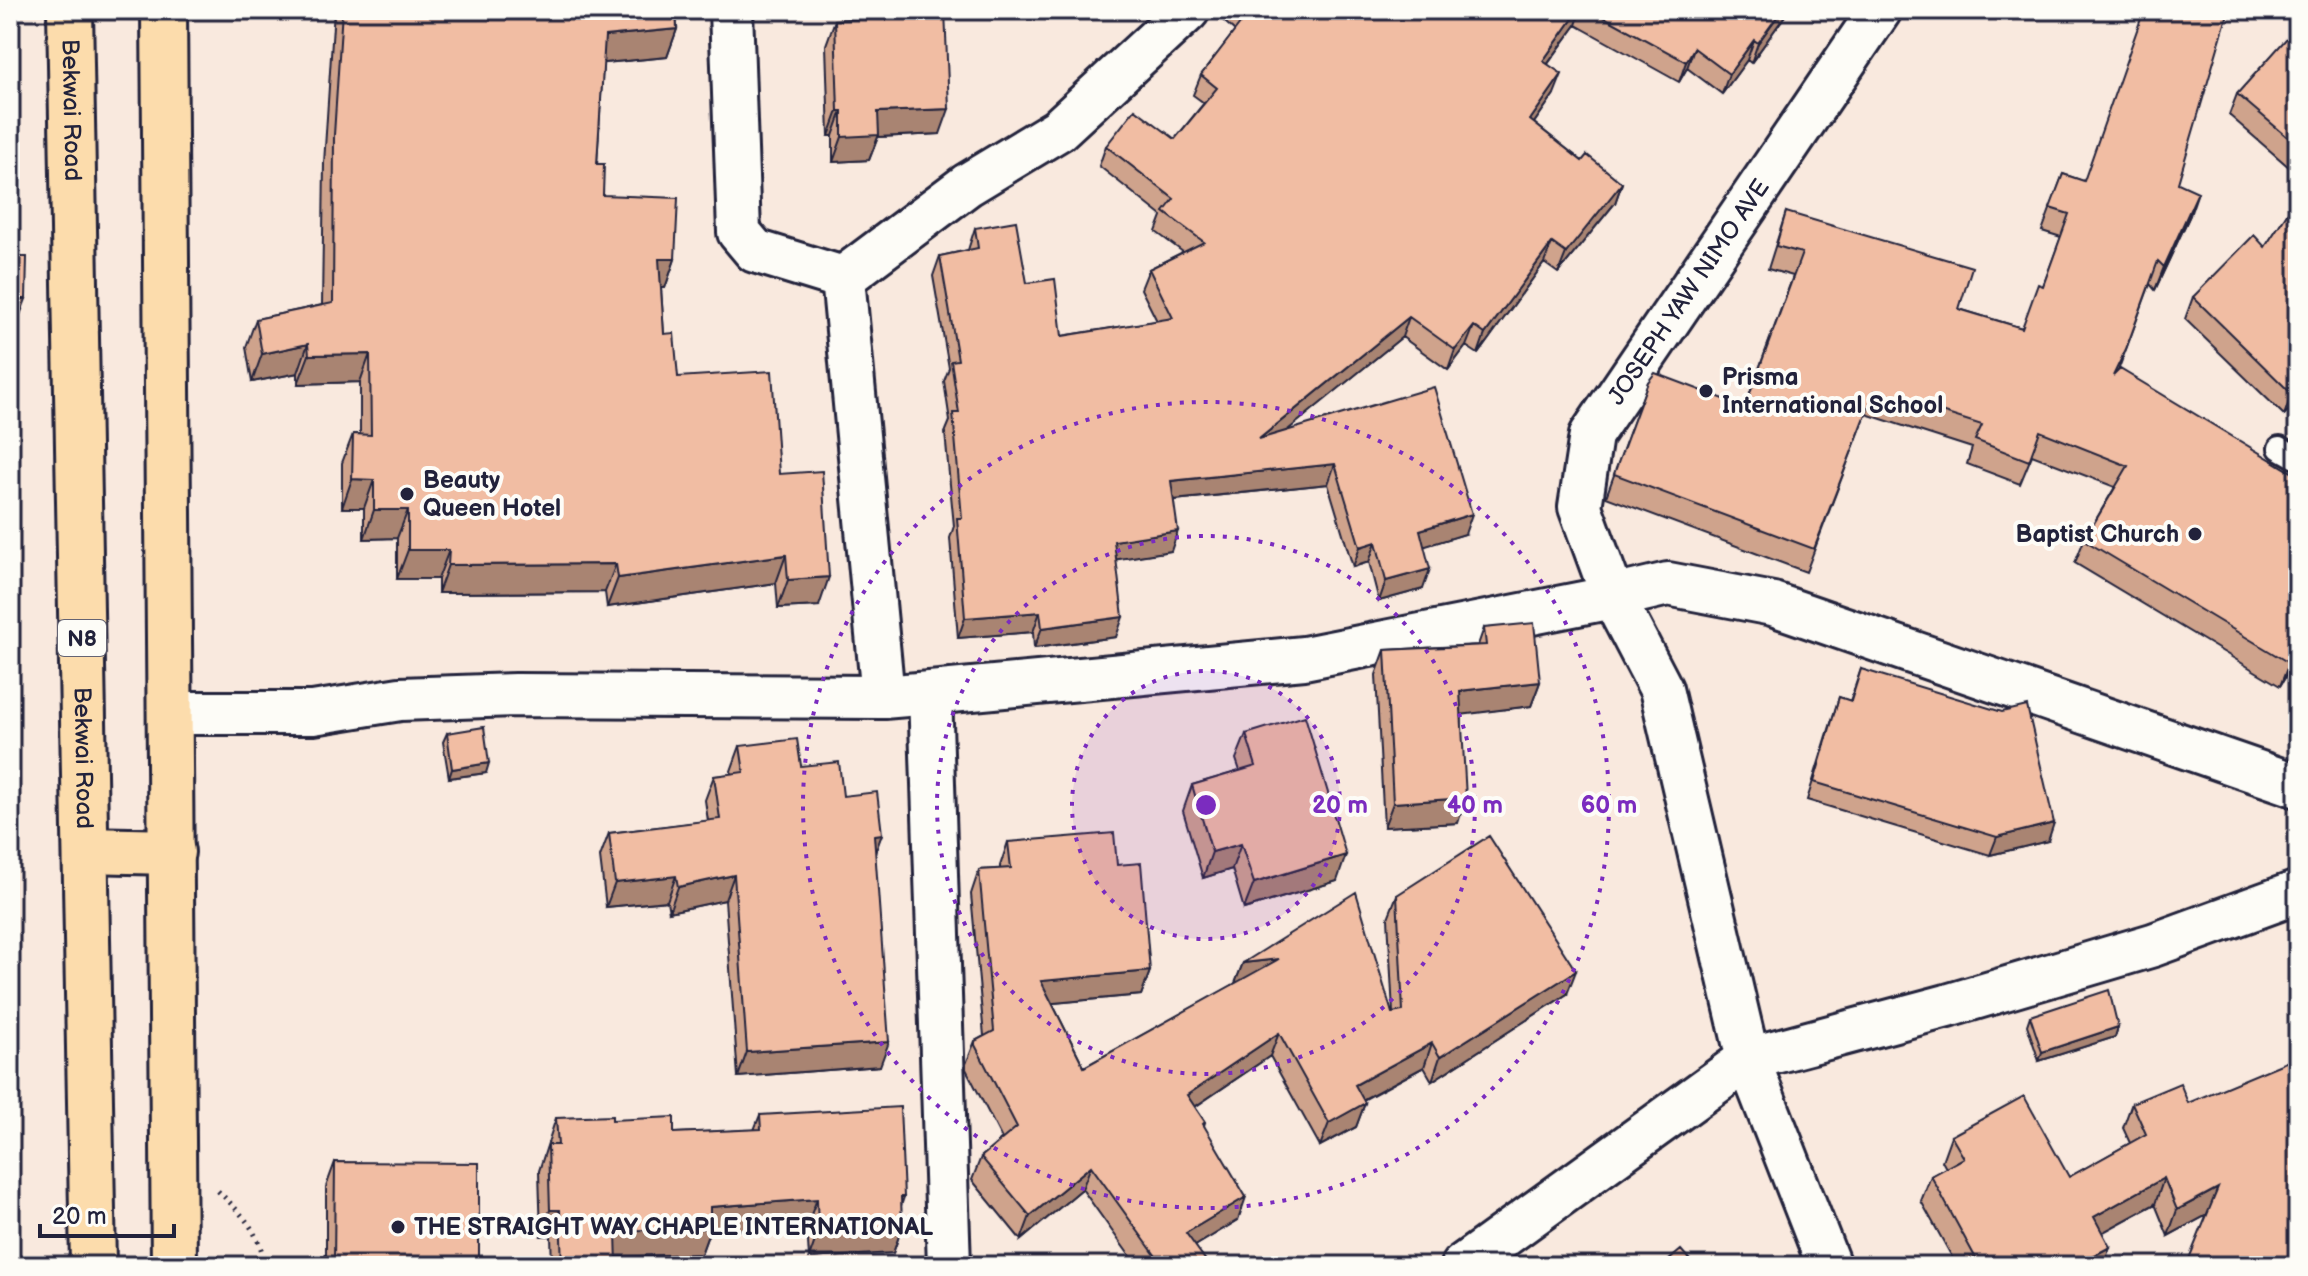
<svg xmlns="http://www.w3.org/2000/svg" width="2308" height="1276" font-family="'Balsamiq Sans',sans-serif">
<rect width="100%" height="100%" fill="#f9e9de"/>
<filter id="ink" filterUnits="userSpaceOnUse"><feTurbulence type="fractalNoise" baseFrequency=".0125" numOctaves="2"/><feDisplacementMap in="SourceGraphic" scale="16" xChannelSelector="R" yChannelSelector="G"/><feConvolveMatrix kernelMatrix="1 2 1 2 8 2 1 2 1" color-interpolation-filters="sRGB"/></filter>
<g filter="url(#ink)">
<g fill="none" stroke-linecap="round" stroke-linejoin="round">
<defs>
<path id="service" d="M2280,448l18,10"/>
<g id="minor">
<path d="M731,10l8,222 16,19 88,27"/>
<path d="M843,278l124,-93 91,-55 130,-120"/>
<path d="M843,278l40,419"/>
<path d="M930,693l19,573"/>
<path d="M171,713h142l87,-14 115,-4 368,2 47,-4 374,-35 309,-61 55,-13 105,20 525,182"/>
<path d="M1462,1266l286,-207 199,-53 206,-61 145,-53"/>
<path id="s1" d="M1829,1266l-81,-207 -87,-370 -48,-92 -33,-90 11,-72 289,-425"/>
</g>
<g id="trunk">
<path id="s2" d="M70,10l23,1256"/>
<path d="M164,10l10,1256"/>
<path d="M86,850l86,2"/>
</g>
</defs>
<use href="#service" stroke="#22223b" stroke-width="28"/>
<use href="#minor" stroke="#22223b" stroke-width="48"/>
<use href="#trunk" stroke="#22223b" stroke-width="50"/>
<path stroke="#22223b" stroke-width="5" stroke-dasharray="2 6" stroke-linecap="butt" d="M218,1191c27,26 39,38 48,75"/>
<use href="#service" stroke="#fdfcf7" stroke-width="22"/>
<use href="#minor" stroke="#fdfcf7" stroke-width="42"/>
<use href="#trunk" stroke="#fcdcac" stroke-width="44"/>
</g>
<path fill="#cfa38c" stroke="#22223b" stroke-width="2" d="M334,10h342l1,19 -10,28 -64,6 -6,101 6,31 72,64 -10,29h-4l3,46 14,43 101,97 40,132 -41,2 -2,-25 -169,24 -2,-15 -167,1v-14h-41v-41l-33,1v-31h-22v-45l11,-29h7v-52l-62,2v-11l-46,9 -6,-35 10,-28 66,-14 2,-142z
M889,10h56l-5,124 -62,3 -9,23 -36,2v-26h-4l-3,-91 9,-25 53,-2z
M1220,10h87l4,4h58l3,-4h417l-38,53 -4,-3 -25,34 -35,-26 -8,14 -103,-57 -28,39 6,30 -20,29 48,38 40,22 -7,20 -57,70 -14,-10 -66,91 -12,-8 -18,24 -46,-33 -116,94 179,103 -41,12 -1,43 -44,12 -10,-39 -16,5 -25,-83 -154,16 -3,51 -55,8v78l-82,11 -1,-16 -75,6 -8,-100 4,-12 -9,-93 5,-12 -6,-40 5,-13 -16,-92 7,-20 28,-6 7,-22 52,55 35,53 95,-15 -16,-32 8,-20 34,-17 -27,-20 6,-16 -63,-50 7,-20 69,-7 29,-36 -11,-8 8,-20 34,-44 -17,-15z
M2298,32v143l-69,-60 8,-21z
M2063,174l20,7 95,2 12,32 -35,75 -5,-6 -32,87 180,105v187l-3,-2 -15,25 -205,-123 9,-23 31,-53 -83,-32 -12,29 -53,-20 5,-16 -106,-34 -60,158 -200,-75 42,-115 97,25 48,-131 -25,-7 18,-57 173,97 63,19 21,-42 18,-49 -19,-6z
M2298,197v209l-3,-2 -11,11 -99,-96 8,-22 72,-50z
M1484,628l56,54 -9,24 -69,8 -4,109 -74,4 -8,-152 9,-25 93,-5z
M1861,669l187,172 -58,14 -183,-55 32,-103 11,4z
M447,733l39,40 -37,5 -6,-36z
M1246,734l83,74 8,73 -93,28 -12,-40 -29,9 -20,-67 9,-26 48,-14 -4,-12z
M740,746l61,20 42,30 39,38 -7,17 5,215 -142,11 -13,-177 -56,12 -2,-11 -61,6 -6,-50 9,-24 99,-12 -3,-21 9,-24 18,-2 -1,-3z
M1008,842l109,23 33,106 -9,24 -89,8 32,64 151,-83 8,-21 150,50 -5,-95 9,-23 170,99 -135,87 -8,-14 -61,33 2,3 -9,24 -36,19 -50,-90 -75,51 10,15 -1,4 34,94 -43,26 14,20h-72l-55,-77 -61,51 -49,-60 9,-23 21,-18 -36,-70v-5l9,-23 9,-5 -13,-142 8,-24 21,-1v-3z
M2030,1016l88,11 -3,10 -76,24 -12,-36z
M2132,1103l76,111 -40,22 -13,-32 -53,28 1,34h-146l-36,-65 10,-25 15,-8 -4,-7 9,-25 118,41 61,-34 -7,-15z
M760,1115l144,82 -3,9 1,21 -9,26 -84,5 -2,-33 -98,7 -8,22 -84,3v9h-65l-1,-30h-10l-2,-65 17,-53 56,2 62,13 80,-3z
M335,1162l144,104h-153v-79z"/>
<path fill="#a98472" stroke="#22223b" stroke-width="2" d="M1579,10h2l-5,15 -41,56 8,-20z
M1782,10h7l-38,53 7,-20z
M677,29l-10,28 -73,7 11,-28z
M1754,40l-7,20 -25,34 7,-20z
M1694,48l-7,20 -8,14 7,-20z
M1562,74l-8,20 -32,46 8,-20z
M949,109l-9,25 -62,3 -9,23 -36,2 9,-25 36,-25z
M838,111h4l-9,25h-4z
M1622,183l-7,20 -57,70 8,-20z
M2198,192l-8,23 -35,75 9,-23z
M1552,243l-8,20 -66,91 7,-20z
M659,259h16l-10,29 -16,-1z
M10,299h16l-6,16h-10z
M1409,317l-7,20 -150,122 7,-20z
M1474,326l-8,20 -18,24 7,-20z
M308,344l-10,29 -46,9 10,-28z
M370,354l-10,28 -62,2 11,-29z
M2298,387v10l-3,7 -11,11 8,-21z
M1335,464l-7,20 -164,17 7,-20z
M352,479l22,1 -10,28h-22z
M374,510h34l-11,28 -33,1z
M1472,514l-7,20 -52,16 7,-20z
M1178,531l-7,20 -65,10 8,-20z
M1376,542l-7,20 -16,5 7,-20z
M408,550h41l-11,29h-41z
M786,555l-10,28 -169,24 11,-29z
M616,564l-11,28 -167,1 10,-28z
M1430,569l-7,20 -44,12 7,-20z
M829,577l-10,29 -41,2 10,-28z
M1040,612l-7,20 -75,6 7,-20z
M1123,617l-7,20 -82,11 8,-20z
M2298,648v6l-3,7 -15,25 9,-23z
M1540,682l-9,24 -79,10 8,-25z
M489,763l-3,10 -37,5 3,-9z
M1466,798l-8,25 -74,4 9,-24z
M2054,823l-6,18 -58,14 7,-18z
M882,834l-9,25 1,-24z
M1241,844l-9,25 -29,9 9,-26z
M1346,855l-9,26 -93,28 10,-26z
M734,875l-9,25 -56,12 9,-25z
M676,876l-9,25 -61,6 9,-24z
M1279,959l-45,27 9,-23z
M1150,971l-9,24 -109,10 9,-24z
M1576,971l-9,23 -135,87 8,-24z
M2118,1027l-3,10 -76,24 3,-9z
M1279,1033l-9,23 -92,62 9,-23z
M889,1042l-9,24 -142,11 9,-25z
M1432,1043l-8,24 -77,41 8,-23z
M1365,1103l-9,24 -36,19 9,-23z
M1091,1166l-9,23 -61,51 9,-24z
M2164,1178l-9,26 -70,38 9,-25z
M2218,1188l-9,26 -41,22 9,-26z
M1246,1197l-8,23 -61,37 9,-24z
M817,1199l-10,26 -98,7 -8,22 -94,3 9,-26 94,-24z
M550,1210h10l-9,26h-10z
M902,1227l-9,26 -84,5 9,-26z
M2110,1247l-7,19h-29z"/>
<path fill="#f1bda3" stroke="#22223b" stroke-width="2" d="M342,10h334l1,19 -72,7 -8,128h7l-1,31 75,3 -3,61h-16l5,75 10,-1 4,44 94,-6 7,103 43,-3 7,106 -41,3 -2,-25 -168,23 -2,-14 -168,1 1,-15h-41v-40h-34v-30l-22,-1 1,-45 18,1 -1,-81 -61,1 -1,-11 -46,10 -6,-35 77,-16 1,-168z
M897,10h48l4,99 -71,3 1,23 -37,2v-26h-4l-3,-91 61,-3z
M1241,10h66l4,4 3,-4h49l6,4 3,-4h207l-36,51 19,13 -32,46 52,41 5,-6 35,28 -56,70 -14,-10 -67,91 -11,-8 -19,24 -46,-33 -150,122 175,-52 38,127 -52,16 10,39 -44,12 -10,-39 -16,5 -25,-83 -164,17 7,50 -64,10 9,76 -81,11 -2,-16 -75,6 -8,-100h5l-9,-105h6l-8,-52 7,-1 -18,-104 38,-8 -3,-20 41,-7 11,62 28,-4 7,57 111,-18 -24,-49 55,-27 -40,-30 10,-13 -68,-53 29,-37 40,30 42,-51 -16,-13 46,-60z
M1591,10h191l-24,33 -4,-3 -25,34 -35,-26 -8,14z
M2144,10h85l-51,173 20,9 -34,75 -6,-6 -32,88 -13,27 7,-7 178,107v172l-9,15 -205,-123 44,-74 -88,-35 -11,30 -54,-21 7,-15 -107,-34 -61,158 -200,-75 34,-92 7,-9 90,34 57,-154 -26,-7 10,-34 186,55 -13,42 63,19 16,-44 5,2 26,-72 -19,-6 13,-34 21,7z
M2295,29l3,3v114l-61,-52z
M2298,197v190l-6,7 -99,-97 61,-62 11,12z
M10,205l8,52h9l-1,42h-16z
M1534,623l6,59 -80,9 6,107 -73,5 -8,-153 101,-5 -2,-17z
M1861,669l141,43 25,-6 27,117 -57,14 -183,-55 25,-85 12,4z
M1305,716l26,87h-5l9,15 11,37 -92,28 -13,-39 -29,8 -20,-67 64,-19 -10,-32z
M484,727l5,36 -37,6 -5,-36z
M797,739l4,27 38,-4 4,34 34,-4 5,42 -8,1 15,207 -142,10 -13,-177 -56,12 -2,-11 -61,7 -6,-50 111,-14 -6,-43 30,-4 -4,-26z
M1114,833l3,32 24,-2 9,108 -109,10 43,86 195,-108 -36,4 113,-71 36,121 11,-2 -6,-116 92,-59 87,135 -136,86 -8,-14 -77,42 10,18 -36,20 -50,-90 -92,62 18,27 -2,2 43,73 -60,36 23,32 -46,1 -72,-100 -61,50 -49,-59 36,-30 -42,-82v-4l19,-10 -15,-161 32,-2 -3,-26z
M2109,990l9,37 -76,25 -12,-36z
M2298,1057v209h-112l32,-78 -41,22 -13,-32 -70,39 16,30 -36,19h-94l-49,-90 33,-18 -13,-22 73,-40 45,81 77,-43 -14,-31 48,-20 8,20z
M900,1107l4,90h-3l1,30 -84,5 -1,-33 -107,8v21l-94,3 1,35h-55l-2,-56h-10l-2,-65h10l-2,-27 56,-2v4l62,-3v16l87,-4 -1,-14z
M335,1162l144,1v103h-145z
M1681,1250l14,16h-33z"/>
</g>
<circle cx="1206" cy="805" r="134" fill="#7b2cbf" fill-opacity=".12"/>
<g fill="none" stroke="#7b2cbf" stroke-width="4" stroke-dasharray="4 8">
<circle cx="1206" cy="805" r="134"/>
<circle cx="1206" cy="805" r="269"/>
<circle cx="1206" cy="805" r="403"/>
</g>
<g fill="#22223b" stroke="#fdfcf7" stroke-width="3">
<circle cx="1706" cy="391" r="8"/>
<circle cx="407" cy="494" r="8"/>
<circle cx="2195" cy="534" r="8"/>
<circle cx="398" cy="1227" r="8"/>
</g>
<g text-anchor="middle" stroke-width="8" stroke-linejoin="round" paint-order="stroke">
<rect fill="#fdfcf7" stroke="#646373" stroke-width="2" x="58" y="620" width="48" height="36" rx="6"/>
<g font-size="22" font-weight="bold" fill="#22223b">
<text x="82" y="646">N8</text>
</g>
<g font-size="24" fill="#22223b" stroke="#fdfcf7">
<text dy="8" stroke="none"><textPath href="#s2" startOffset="100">Bekwai Road</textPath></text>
<text dy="8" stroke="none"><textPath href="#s1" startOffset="1048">JOSEPH YAW NIMO AVE</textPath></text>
<text dy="8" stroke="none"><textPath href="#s2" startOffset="748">Bekwai Road</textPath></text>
</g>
<g font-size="24" font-weight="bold" fill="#22223b" stroke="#fdfcf7" text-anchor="start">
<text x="1722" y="385">Prisma<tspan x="1722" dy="28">International School</tspan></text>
<text x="423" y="488">Beauty<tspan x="423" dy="28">Queen Hotel</tspan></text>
<text x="2179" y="542" text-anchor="end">Baptist Church</text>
<text x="414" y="1235">THE STRAIGHT WAY CHAPLE INTERNATIONAL</text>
</g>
</g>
<circle cx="1206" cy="805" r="12" fill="#7b2cbf" stroke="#fdfcf7" stroke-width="4"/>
<g font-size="24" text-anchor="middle" font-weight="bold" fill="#7b2cbf" stroke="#fdfcf7" stroke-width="8" stroke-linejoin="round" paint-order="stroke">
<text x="1340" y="813">20 m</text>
<text x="1475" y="813">40 m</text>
<text x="1609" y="813">60 m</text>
</g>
<rect width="2308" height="1276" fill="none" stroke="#fdfcf7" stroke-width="40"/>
<rect x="20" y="20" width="2268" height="1236" fill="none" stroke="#22223b" stroke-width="3" filter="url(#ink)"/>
<path d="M40 1224v12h134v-12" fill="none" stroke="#22223b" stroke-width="4"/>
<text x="52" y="1224" font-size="24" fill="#22223b" stroke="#fdfcf7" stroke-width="6" paint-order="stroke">20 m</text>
</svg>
